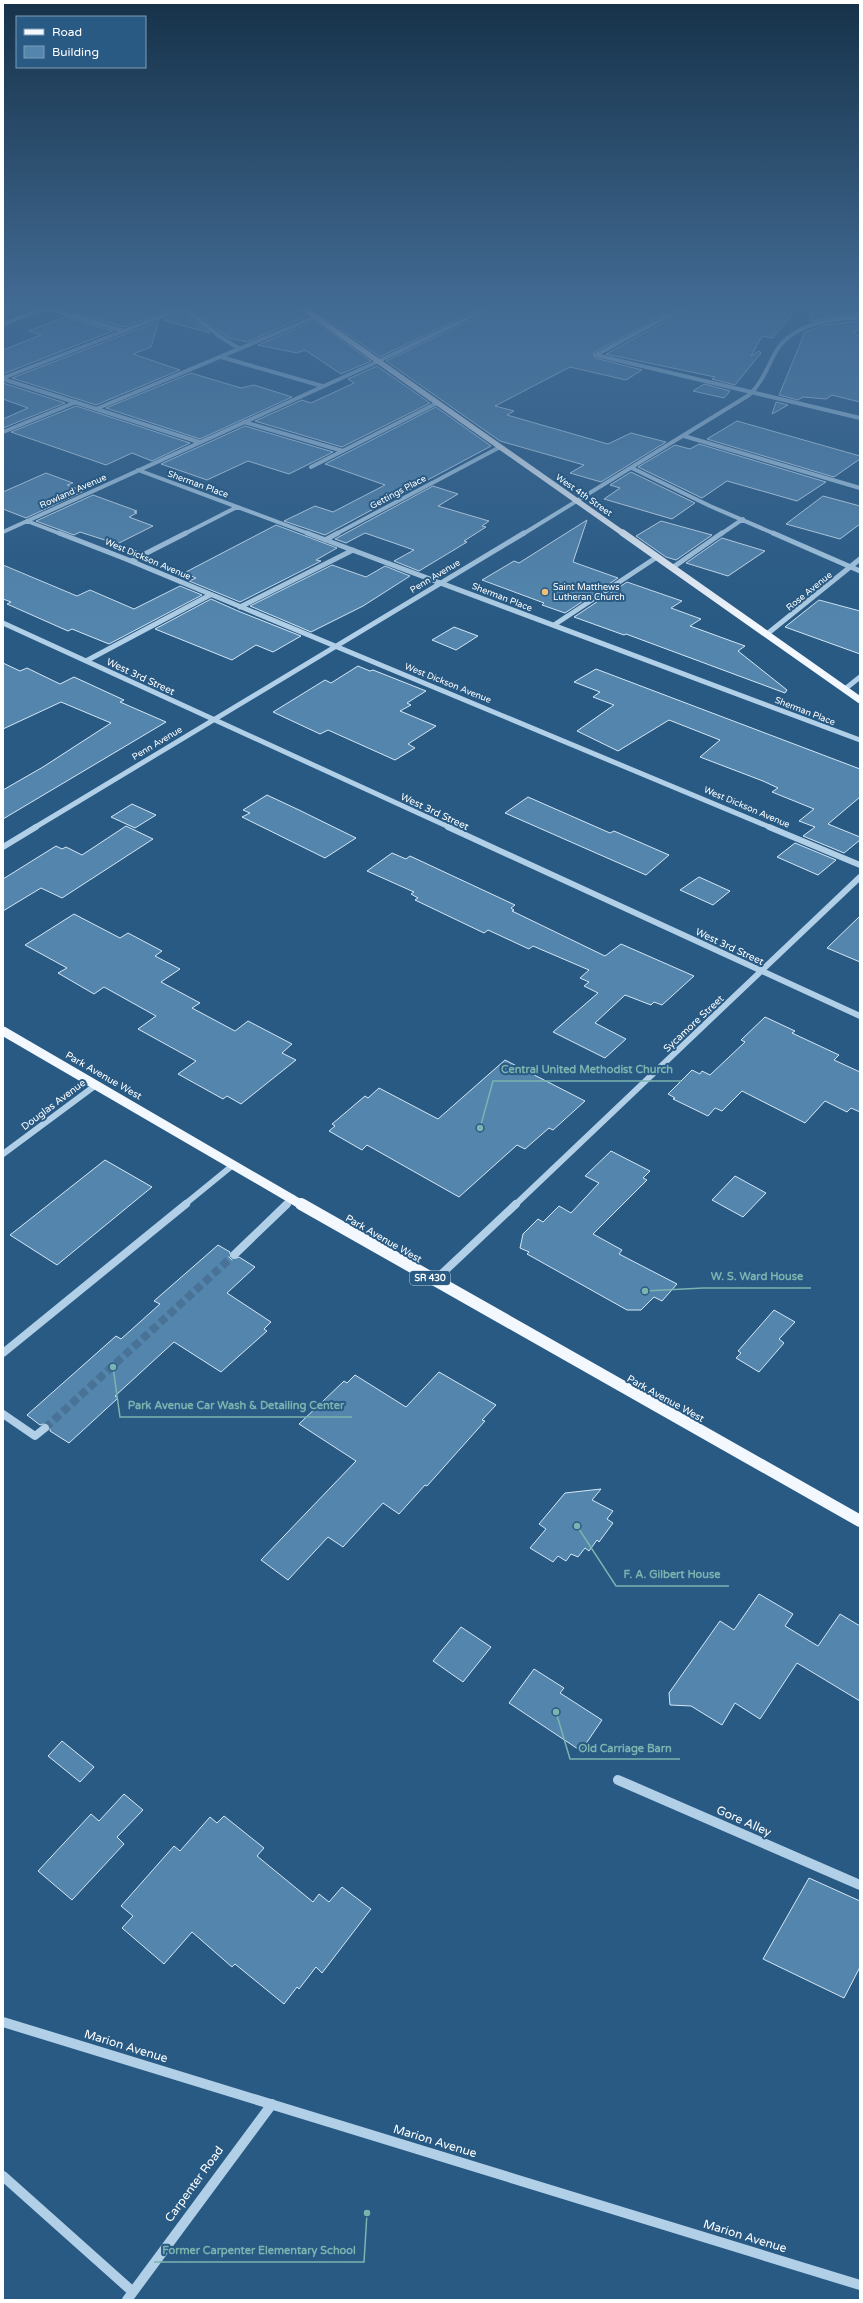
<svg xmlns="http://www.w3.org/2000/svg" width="863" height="2303" font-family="'Varela Round',sans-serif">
<rect width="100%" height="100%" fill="#285a84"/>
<path fill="#5486ad" stroke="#d5e7f6" d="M99,304h77l1,3 -53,20 -48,-14z
M196,304h97l14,12 -60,26 -18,-4 -8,-5 -30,-24z
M304,304h185l-109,53z
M500,304h183l-90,49 2,5 47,12 -16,10 -56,-13 -75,39 19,5 -7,4 101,29 23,-11 35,9 -65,40 -31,-9 14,-8 -84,-24 -114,-80 113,-54z
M693,304h107l-27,34 -11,-2 -11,20 8,-5 2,2 -26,32 -23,-6 3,-2 -109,-23 86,-47z
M816,304h44v10l-24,2 -27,6z
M183,312l27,21 -47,-13z
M65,317l48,14 -110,43v-24l38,-15 -12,-4z
M159,321l-8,26 -18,7 47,16 -84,35 -84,-27z
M314,321l57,40 -30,13 -36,-24 -8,3 -39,-8z
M860,321v9l-8,2 8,4v66l-28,-7 -6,4 -23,-2 -5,3 -19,-5 26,-63 20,-7z
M377,366l53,37 -88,44 -87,-26 47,-21 9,3 43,-20 -6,-4z
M191,373l50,15 13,-3 38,12 -92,42 -94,-31z
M3,383l62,20 -62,25v-9l25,-11 -25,-9z
M704,384l26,7 -6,7 -31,-7z
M776,402l12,3 -16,9z
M76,406l19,6 95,31 -38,18 -20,-8 -26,12 -95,-33z
M436,407l55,39 -166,89 -41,-14 31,-15 18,6 52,-27 -60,-21z
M737,421l123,35v3l-26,18 -127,-38z
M245,426l88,26 -44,22 -41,-13 -41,19 -46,-16z
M699,444l127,38 -29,19 -70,-20 -25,17 -64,-31 37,-22 15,4z
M631,472l64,31 -23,16 -68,-20 16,-11 -10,-3z
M46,473l27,10 -6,2 17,6 -58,27 -23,-9v-17z
M433,486l25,8 -20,12 51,15 -7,5 4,1 -22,14 3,1 -48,29 -25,-10 20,-11 -49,-17 -19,10 -11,-4z
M93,495l44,16 -3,1 3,1 -8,4 24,9 -36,18 -37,-12 -6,3 -38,-14z
M823,496l37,10v18l-20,15 -54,-15z
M587,520l-14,42 45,16 -53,35 -23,-8 2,-2 -62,-23 32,-19 5,2z
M661,521l51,14 -36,25 -10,-3 -30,-21z
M276,525l61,23 -21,12 5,1 -81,41 -51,-21 7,-3 -12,-5z
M722,538l43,13 -37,25 -42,-13z
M3,565l74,31 13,-6 44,19 46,-23 22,9 -93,49 -37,-15 -4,2 -61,-27 4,-2 -8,-3z
M332,565l34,12 19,-11 25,10 -47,30 -52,26 -61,-26z
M627,582l55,19 -11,7 30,11 -11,7 55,20 -7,5 49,39 -2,3 -159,-59 -2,1 -50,-18z
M211,599l27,12 63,25 -28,16 -17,-7 -24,15 -77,-31z
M819,600l41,11v43l-75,-27z
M454,627l24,9 -22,14 -24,-10z
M3,663l17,8 7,-3 33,16 14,-7 50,23 -4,2 46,20 -163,97v-29l40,-23 68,-44 -50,-21 -58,27z
M358,666l12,5 3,-1 53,21 -19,12 4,2 -11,6 36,15 -28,18 7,4 -20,12 -67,-30 -8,4 -47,-22 52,-32 6,3z
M596,669l264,100v28l-32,27 32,13v3l-16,13 -41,-17 12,-9 -16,-6 15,-12 -42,-17 6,-4 -15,-7 -63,-24 20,-17 -51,-20 -51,31 -41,-20 37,-26 -21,-8 7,-5 -26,-10z
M267,795l32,15 57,28 -31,20 -83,-41 8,-4 -7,-3z
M528,797l82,36 4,-2 55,24 -23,20 -141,-62z
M132,804l24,11 -21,13 -24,-11z
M126,826l27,13 -91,59 -21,-10 -38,23v-32l53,-33 6,3 4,-2 16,8z
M795,843l41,17 -18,15 -41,-18z
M392,853l14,6 4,-3 105,49 -4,3 3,2 -2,1 93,45 16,-12 73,32 -32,29 -8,-3 -3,3 -26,-10 -30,28 31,16 -21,19 -52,-26 45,-39 -14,-7 5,-4 -9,-4 9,-8 -56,-24 -4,3 -41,-19 -4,3 -69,-33 3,-2 -7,-4 3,-2 -47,-21z
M699,877l31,14 -17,14 -33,-15z
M74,914l46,24 8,-5 34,18 -7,5 25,13 -19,13 39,21 -8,5 43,23 13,-10 44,23 -10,9 14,7 -55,44 -14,-8 -4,3 -45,-25 18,-13 -58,-32 18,-13 -52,-29 -10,7 -36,-21 9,-5 -42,-23z
M860,916v46l-33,-14z
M765,1017l30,14 -3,2 47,22 -5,5 26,12v40l-9,-4 -4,4 -22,-11 -20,22 -63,-32 -20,20 -7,-3 -7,8 -35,-17 2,-1 -7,-4 24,-24 8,4 2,-3 8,4 35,-33 -4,-2z
M505,1060l80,41 -32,29 -4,-2 -24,21 -8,-4 -58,52 -92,-52 -5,5 -33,-19 6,-5 -3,-2 33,-28 3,2 11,-10 59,31z
M611,1151l39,20 -7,7 4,2 -54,54 29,16 -3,4 58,30 -15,17 -8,-4 -13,13h-14l-100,-56 2,-2 -9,-4 3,-14 15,-15 5,3 16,-16 12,7 28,-30 -14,-7z
M105,1160l47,27 -95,78 -47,-30z
M735,1176l31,17 -23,24 -31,-17z
M218,1245l12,7 -1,5 3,3 7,-3 16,10 -28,26 44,29 -7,7 3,2 -46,41 -47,-30 -59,54 3,2 -49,45 -19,-12v-4l-3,-4 -7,2 -13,-10 89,-79 5,3 39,-35 -6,-3z
M774,1310l21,12 -16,17 5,4 -25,29 -23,-14 5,-5 -3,-2z
M439,1372l57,33 -14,15 3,1 -58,65 -2,-1 -26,29 -16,-11 -40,44 -15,-10 -40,43 -27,-20 95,-99 -57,-37 45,-43 3,2 8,-8 51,32z
M601,1489l-9,11 21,11 -6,8 6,4 -14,19 -2,-2 -8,11 -4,-3 -7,9 -7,-3 -5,7 -8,-5 -5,6 -23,-14 16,-19 -7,-5 26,-31z
M759,1594l34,20 -8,12 33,20 22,-32 20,12v75l-63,-38 -37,56 -25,-16 -13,22 -31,-19 -21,-1 -1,-12 51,-72 14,9z
M461,1627l30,20 -28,35 -30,-21z
M534,1669l30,19 -4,5 42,27 -21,31 -72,-48z
M62,1741l32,26 -14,15 -32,-26z
M124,1794l19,16 -26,27 7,7 -52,56 -34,-29 53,-57 8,7z
M224,1816l40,32 -7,8 56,46 6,-8 10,8 13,-15 29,22 -49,64 -6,-6 -17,22 -2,-2 -13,17 -49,-40 -3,3 -40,-35 -28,32 -42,-36 11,-12 -12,-10 53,-60 6,5 30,-34 7,6z
M809,1878l51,23v66l-16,31 -81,-39z"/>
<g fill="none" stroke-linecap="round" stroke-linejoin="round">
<path stroke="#487396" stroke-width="8" stroke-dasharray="8 4" stroke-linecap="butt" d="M45,1428l189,-173"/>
<path stroke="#b1d0e7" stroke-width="4" d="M179,304l40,32 21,13
M46,308l78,23
M3,324l54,-20
M596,355l264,63
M596,355l94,-51
M221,357l101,29
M3,378l190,-74
M3,379l196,63
M96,409l219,-92
M244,422l99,29
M3,432l73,-30
M684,436l176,52
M311,467l126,-64
M632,468l78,38 65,28
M138,470l172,64
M27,521l34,13
M3,532l376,-171 118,-57
M184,534l53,-27
M336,534l164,-87
M523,534l226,-139c13,-12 18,-27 26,-42 16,-29 55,-34 85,-36
M721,534l22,-15"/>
<path stroke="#b1d0e7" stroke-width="5" d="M59,533l67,26 646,269
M307,533l553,207
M773,533l87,38
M325,540l13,-7
M131,561l55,-28
M672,568l50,-35
M240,607l113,-57
M3,623l448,205
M554,625l103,-68
M767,634l93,-75
M86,661l124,-66
M845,689l15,-12
M34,828l490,-295"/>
<path stroke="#b1d0e7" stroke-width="6" d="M448,827l412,189
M769,827l91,38
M3,847l33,-20
M3,1154l93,-69
M184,1205l49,-40
M286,1205l7,-7
M515,1205l345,-328"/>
<path stroke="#b1d0e7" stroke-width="8" d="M234,1255l53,-51
M434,1281l82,-77
M3,1353l183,-149
M3,1414l32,22 10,-8"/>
<path stroke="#b1d0e7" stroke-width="10" d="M618,1780l242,105
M3,2022l857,263
M3,2176l130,116
M127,2300l145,-196"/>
<path stroke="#f3f8fe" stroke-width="5.5" d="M297,304l327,230"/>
<path stroke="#f3f8fe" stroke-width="7" d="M623,533l237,167"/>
<path stroke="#f3f8fe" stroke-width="9" d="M3,1031l299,174"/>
<path stroke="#f3f8fe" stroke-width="12" d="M301,1204l559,317"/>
</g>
<linearGradient id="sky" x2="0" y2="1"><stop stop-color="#163249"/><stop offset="0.49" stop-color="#426b94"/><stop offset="1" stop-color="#426b94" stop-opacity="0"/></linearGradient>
<rect width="863" height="626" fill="url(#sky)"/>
<circle fill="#efbf78" stroke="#285a84" stroke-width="1.5" cx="545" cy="592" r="4"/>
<g text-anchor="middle" stroke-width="4" stroke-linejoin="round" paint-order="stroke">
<g font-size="9" fill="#fff" stroke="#285a84">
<text transform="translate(198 484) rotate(20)" y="3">Sherman Place</text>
<text transform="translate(73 491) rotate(-24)" y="3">Rowland Avenue</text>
<text transform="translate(398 492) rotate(-28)" y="3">Gettings Place</text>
<text transform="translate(584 495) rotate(35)" y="3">West 4th Street</text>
<text transform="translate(148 559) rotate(23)" y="3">West Dickson Avenue</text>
<text transform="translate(435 576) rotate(-31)" y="3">Penn Avenue</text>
<text transform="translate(809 591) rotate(-39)" y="3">Rose Avenue</text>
<text transform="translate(502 597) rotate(21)" y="3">Sherman Place</text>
<text transform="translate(448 683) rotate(22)" y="3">West Dickson Avenue</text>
<text transform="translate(805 711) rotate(21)" y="3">Sherman Place</text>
<text transform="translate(157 743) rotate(-31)" y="3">Penn Avenue</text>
<text transform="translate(747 807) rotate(23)" y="3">West Dickson Avenue</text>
</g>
<g font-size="9" fill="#fff" stroke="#285a84" text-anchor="start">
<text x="553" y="590">Saint Matthews<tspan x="553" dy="10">Lutheran Church</tspan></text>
</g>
<rect fill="#285a84" stroke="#beceda" stroke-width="1" x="410" y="1271" width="40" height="14" rx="3"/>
<g font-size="9" font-weight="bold" fill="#fff">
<text x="430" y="1281">SR 430</text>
</g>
<g font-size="10" fill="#fff" stroke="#285a84">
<text transform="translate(141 676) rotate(25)" y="4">West 3rd Street</text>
<text transform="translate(435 811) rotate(25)" y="4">West 3rd Street</text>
<text transform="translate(730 946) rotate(25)" y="4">West 3rd Street</text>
<text transform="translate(693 1023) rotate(-43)" y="4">Sycamore Street</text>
<text transform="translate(104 1075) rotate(30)" y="4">Park Avenue West</text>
<text transform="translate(53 1104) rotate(-37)" y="4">Douglas Avenue</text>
<text transform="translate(384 1238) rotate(30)" y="4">Park Avenue West</text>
<text transform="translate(666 1398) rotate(29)" y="4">Park Avenue West</text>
</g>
<g font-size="12" fill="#fff" stroke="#285a84">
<text transform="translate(744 1821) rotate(24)" y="4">Gore Alley</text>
<text transform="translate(126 2046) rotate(17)" y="4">Marion Avenue</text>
<text transform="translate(435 2141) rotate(17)" y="4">Marion Avenue</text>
<text transform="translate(194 2184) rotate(-54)" y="4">Carpenter Road</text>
<text transform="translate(745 2236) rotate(17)" y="4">Marion Avenue</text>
</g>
</g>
<path fill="none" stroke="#7bb4af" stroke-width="1.5" d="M480 1128L493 1081H681M645 1291L703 1288H811M113 1367L120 1417H352M577 1526L616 1586H729M556 1712L570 1759H680M367 2213L364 2262H154"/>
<g fill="#7bb4af" stroke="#285a84" stroke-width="1.5">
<circle cx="480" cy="1128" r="4"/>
<circle cx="645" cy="1291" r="4"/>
<circle cx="113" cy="1367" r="4"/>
<circle cx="577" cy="1526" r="4"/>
<circle cx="556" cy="1712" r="4"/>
<circle cx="367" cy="2213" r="4"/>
</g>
<g font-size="11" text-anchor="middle" font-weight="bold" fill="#7bb4af" stroke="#285a84" stroke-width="4" stroke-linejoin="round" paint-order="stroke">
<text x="587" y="1073">Central United Methodist Church</text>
<text x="757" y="1280">W. S. Ward House</text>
<text x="236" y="1409">Park Avenue Car Wash &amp; Detailing Center</text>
<text x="672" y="1578">F. A. Gilbert House</text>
<text x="625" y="1752">Old Carriage Barn</text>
<text x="259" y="2254">Former Carpenter Elementary School</text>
</g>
<rect width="863" height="2303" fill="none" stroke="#ffffff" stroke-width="8"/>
<rect x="16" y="16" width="130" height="52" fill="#285a84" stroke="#7e9cb5"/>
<rect x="24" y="29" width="20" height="6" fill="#f3f8fe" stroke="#7e9cb5"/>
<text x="52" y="36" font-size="12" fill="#ffffff">Road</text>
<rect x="24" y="46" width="20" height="12" fill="#5486ad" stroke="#7e9cb5"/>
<text x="52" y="56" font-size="12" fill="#ffffff">Building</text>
</svg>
